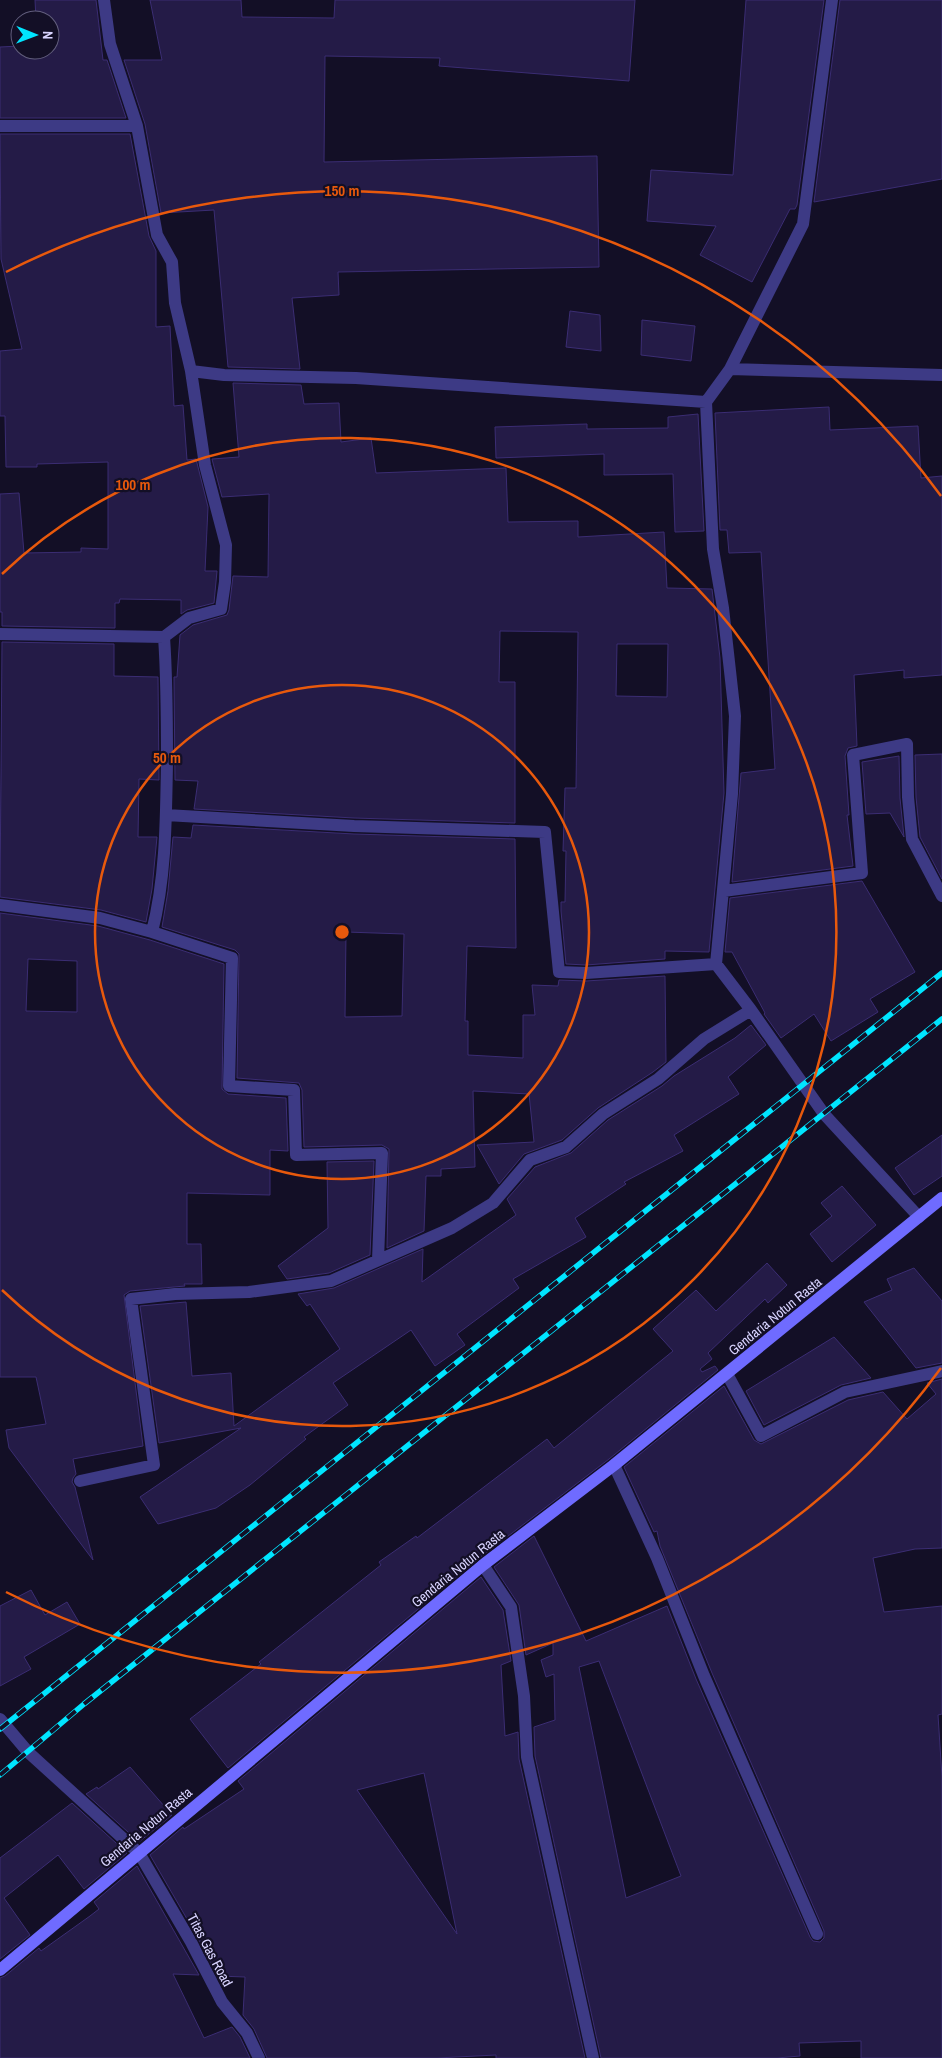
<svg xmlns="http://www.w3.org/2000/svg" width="942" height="2058" font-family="'Archivo Narrow',sans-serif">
<rect width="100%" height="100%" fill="#130f26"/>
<path fill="#241b47" stroke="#3b2d73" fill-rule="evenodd" d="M35,0h61l7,60h4l19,58h-126v-71l20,-1v4h30v-30h-14z
M150,0h91l1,17 92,1 1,-18h300l-6,81 -190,-15 1,-8 -115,-2 -1,106 273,-6 2,111 -261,5 1,23 -47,3 8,71 -72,-2 -14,-157 -53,3 -16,-89 -21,-64h38z
M746,0h78l-27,205 -2,4h-5l-38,73 -52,-27 16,-29 -69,-5 4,-51 82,5z
M840,0h102v179l-128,23z
M0,134h130l19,102 7,15v76l14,-1 4,80 9,-1 4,55 9,-1 12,48 -3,64h12l-3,32 -27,7 -6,4v-14l-61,-1 -1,4h-4v25l-113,-2v-14h-2v-118l19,-1 5,60 57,-1v-4l27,1v-87l-71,2v3h-31l-1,-51h-5v-65l22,-2 -21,-90z
M570,311l30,4 1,36 -35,-4z
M642,320l53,6 -4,35 -50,-6z
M233,383l68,2 3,19 35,-1 2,39 30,-4 5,35 130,-5 2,54 70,-1v16l86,-5 3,56 45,1 8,69 4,135 -15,159 -44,-1v8l-79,6 -20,-1 -5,-53v-9h4l1,-51h-3l2,-63h11l2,-156 -78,-1 -1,51h16v141l-161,-5 -160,-9 4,-28 -23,-1 -1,-103h3l3,-42 13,-10 34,-10 2,-5 4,-34 35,1 1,-83 -47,3 -9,-34 -1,-4 27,-2zM617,644h51l-1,53 -51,-1z
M829,407l1,23 88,-4 3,52 21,-2v199l-38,3v-8l-50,5 3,71 -9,2 -3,8 4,59h-2l6,51 -121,16 9,-109 34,-4 -14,-217 -32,1 -2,-23h-7l-5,-117z
M698,414l6,117 -29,1 -2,-58 -69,1v-21l-108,4 -1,-31 92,-3v5l81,-1v-11z
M2,642l112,2v32l44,1 1,103 -20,-1 -1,58h19l-5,52 -6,33 -45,-12 -101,-13z
M942,754v125l-22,-42 -4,-40 -1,-42z
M899,756l1,42 4,39 -14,-24 -24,1 -4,-52z
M193,825l161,9 161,5 1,109 -49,-2 -2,75h3v34l55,3v-43h12l-3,-30 26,1 1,-6 27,1 79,-5 1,86 -13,10 -55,36 -36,32 -38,14 -25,30 -22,-39 57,-3 -5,-48 -56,-3 2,76 -34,2v7h-15l-2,55 -37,17 2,-99 -7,-4 -78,2 -2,-57 -3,-7 -62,-5 2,-124 -4,-4 -73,-23 6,-36 5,-54 18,1zM346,932l58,2 -2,82 -57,1z
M862,881l53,91 -45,27 8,13 -47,29 -17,-27 -33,24 -17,-24 1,-1 -33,-61h-7l5,-54z
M0,913l98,13 52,14 74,24 -2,125 6,5 58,4 2,53 -18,-1v45l-83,-2v51h14l1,40h-18l1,2 -55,5 -6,4 19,151 -70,13 3,15 -3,4 -1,4 3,5 18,73 -84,-112 -3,-18 40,-6 -10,-47h-36zM28,959l49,2v51l-51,-1z
M751,1025l15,20 -38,32 11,17 -65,41 9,16 -59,31 2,2 -51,34 11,19 -73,42 6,9 -62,46 8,11 -30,21 -24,-36 -78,53 15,22 -44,32 2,2 -56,46 -34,23 -58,16 -18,-27 101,-69 -82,15 -19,-137 46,-4 6,74 39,-3 3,53 106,-77 -30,-45 -3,2 -9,-12 36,-6 89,-39 -1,33 94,-67 -9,-16 28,-32 36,-14 37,-33 54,-34 12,-10 61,-38z
M942,1135v41l-28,19 -19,-27z
M374,1161l-4,94 -41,18 -42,6 -9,-13 50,-38 -1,-66z
M842,1186l34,39 -44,37 -22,-28 22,-18 -11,-13z
M767,1263l20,22 -19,18 -3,-4 -57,54 4,6 -12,10 2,3 13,-6 3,4 -109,89 -131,100 -250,209 -38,-49 71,-55 -2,-2 122,-97 -2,-3 37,-26 1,2 130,-99 7,9 119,-97 -20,-22 43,-39 20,21z
M914,1268l28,33v62l-26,5 -52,-66 28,-12 -5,-11z
M834,1337l37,41 -30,7 -77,40 -18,-34z
M942,1379v169l-27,1 -42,9 11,54 58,-6v108l-4,1 4,62v281h-81v-17l-62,2 1,13 -23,2h-176l-66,-302 -1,-29 21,-7 -1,-46 -8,3 -5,-17 12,-5v-12l-27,12 -7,-50 -25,-38 40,-31 52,105 81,-35 29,73 114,258 3,4 7,1 4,-4v-7l-112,-258 -52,-127 -3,-15 -3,1 -30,-65 100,-81 30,54 7,4 87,-44 35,-8 24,27 29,-25 -9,-11zM599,1661l82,215 -55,22 -47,-231z
M481,1577l22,33 8,51 -10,4 4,71 13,-4 1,27 66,299h-89v-3l-59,3h-170l-13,-29 -11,-14 2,-38 -27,-1 -20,-38 -48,-83 33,-28 1,2 60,-40 -6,-8zM424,1773l33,161 -100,-144z
M31,1590l14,25 22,-13 13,22 -56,33 7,12 -31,17v-80z
M130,1767l42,48 -33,27 -53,-48 11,-7 1,2z
M72,1803l55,50 -43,36 -26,-34 -54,43 26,37 -30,24v-101z
M137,1866l62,109 -26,-1 31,64 28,-11 8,10 10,21h-250v-80l5,-2 34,-28 2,3 49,-35 9,-7 -5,-7z"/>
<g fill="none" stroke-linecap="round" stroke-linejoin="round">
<path stroke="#3d3a85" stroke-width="12" d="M104,0l6,44 27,82 20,109 15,27 3,41 16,68 14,94 21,80 -1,37 -4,27 -32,9 -25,19
M0,126h137
M730,369l212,6
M191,371l33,4 132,3 350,24
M0,634l164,3c3,42 3,83 3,125 -1,57 -1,115 -15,170
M166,815l188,11 191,6 14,140 27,1 130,-9 35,46 73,104 95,103
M723,891l139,-18 -9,-118 54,-11 1,53 4,42 30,57
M0,905l100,13 52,14 80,26 -3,128 65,4 2,65 86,-2 -4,107
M716,964l16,-170 3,-78 -12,-108 -10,-59 -7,-147 24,-33 73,-145 29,-224
M727,1374l34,62 84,-44 97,-21
M614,1465l43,93 47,118 113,258
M80,1481l74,-16 -23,-166 44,-5 74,-2 82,-11 121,-53 41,-25 37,-43 36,-13 37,-33 55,-35 46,-40 47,-29
M483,1565l28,42 13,89 3,61 66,301
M0,1719l28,33 111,101"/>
<path stroke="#3d3a85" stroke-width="12" d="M139,1853l52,89 31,60 25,31 12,25"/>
<path stroke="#6f6bff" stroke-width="12" d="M0,1970l483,-405 131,-100 328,-267"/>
<defs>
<path id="rail" d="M0,1729l942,-756
M0,1775l84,-71 858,-685"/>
</defs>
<use href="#rail" stroke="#00e5ff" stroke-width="5.5"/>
<use href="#rail" stroke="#130f26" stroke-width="4" stroke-dasharray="11" stroke-linecap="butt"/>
</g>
<g fill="none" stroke="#e8590c" stroke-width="2.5">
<circle cx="342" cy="932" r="247"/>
<path d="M2 574A494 494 0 1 1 2 1290"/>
<path d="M941 1368A741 741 0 0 1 6 1592M6 272A741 741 0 0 1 941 496"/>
</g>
<g text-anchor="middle" stroke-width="4.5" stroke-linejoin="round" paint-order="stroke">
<g font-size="14" fill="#d9d4ff" stroke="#130f26">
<text transform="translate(775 1316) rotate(-39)" y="5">Gendaria Notun Rasta</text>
<text transform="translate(458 1568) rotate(-39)" y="5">Gendaria Notun Rasta</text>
<text transform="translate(146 1827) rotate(-40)" y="5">Gendaria Notun Rasta</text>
<text transform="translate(210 1950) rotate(62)" y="5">Titas Gas Road</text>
</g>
</g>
<circle cx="342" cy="932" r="8" fill="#e8590c" stroke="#130f26" stroke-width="2.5"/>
<g font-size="15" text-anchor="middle" font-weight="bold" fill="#e8590c" stroke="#130f26" stroke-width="4.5" stroke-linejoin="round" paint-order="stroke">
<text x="342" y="196">150 m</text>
<text x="133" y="490">100 m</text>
<text x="167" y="763">50 m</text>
</g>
<g transform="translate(35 35) rotate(91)"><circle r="24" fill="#130f26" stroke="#625e7d"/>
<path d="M0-4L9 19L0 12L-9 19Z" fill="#00e5ff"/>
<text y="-8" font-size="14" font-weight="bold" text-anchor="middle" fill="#d9d4ff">N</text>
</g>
</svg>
